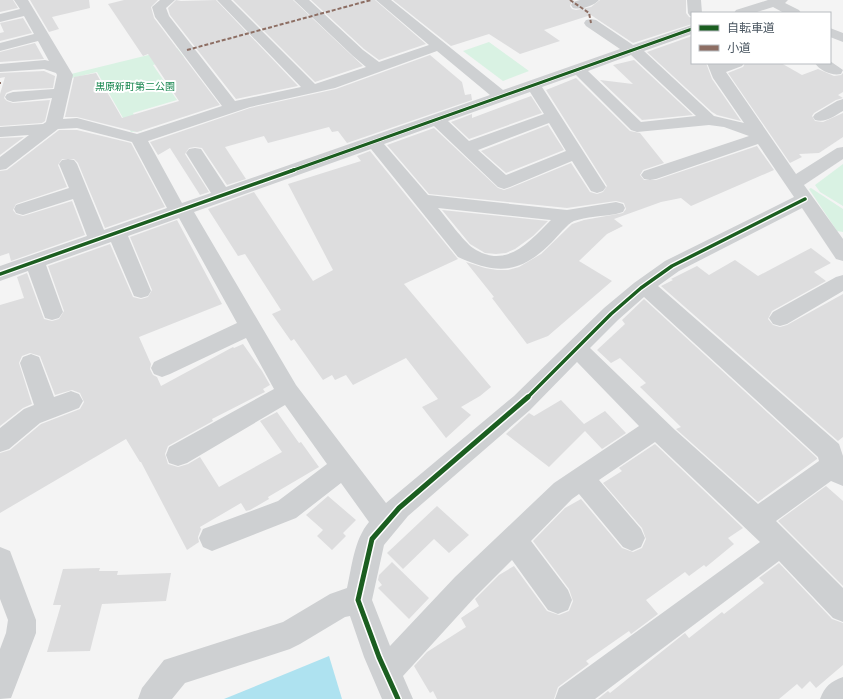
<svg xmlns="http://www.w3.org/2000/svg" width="843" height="699" font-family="'Roboto Condensed','Noto Sans JP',sans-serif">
<rect width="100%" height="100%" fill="#f4f4f4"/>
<path fill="#d9f2e3" d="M489,42l40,29 -26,10 -40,-30z
M177,48l7,9 -31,8 24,35 -44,13 9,18 -11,1 -34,-60 -25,6 -1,-4z
M843,164v42l-23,-14 -5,-7z
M811,188l32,21v23l-6,-1 -28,-42z"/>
<path fill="#aee2f0" d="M329,656l13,43h-118z"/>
<path fill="#ddddde" d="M0,0h13l5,8 -18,4z
M30,0h59l1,8 -38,9 7,12 -10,3z
M124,0h34l-7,7 3,11 66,87 -83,27 -60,-15h-12l9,-40 22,-4 26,45 57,-17 -31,-47 -5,2 -35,-52z
M176,0l5,1 35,-1 82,86 -62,13 -66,-84 -2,-7z
M233,0h60l70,66 -48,16z
M311,0h64l51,44 -47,16 -15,-11z
M393,0h182l-3,1 -2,5 2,3 4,1 15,-3 9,-7h86v13l3,4 3,1v6l-59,19 -42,-28 -47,15 16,11 -40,13 -31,-20 -38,12z
M23,18l9,15 -32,8v-8l4,-1 -4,-9z
M692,36v27h14l6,16 29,42 -24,-6 -5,-3 -65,-60z
M35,43l9,16 -44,3v-10z
M430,55l32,27 3,13 6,-1 1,6 -125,43 -9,-12 -6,1 -3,-5 -61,16 -4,-7 -39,11 21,32 -19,6 -25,-37 -7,-1 -6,1 -4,6 24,38 -9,3 -30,-47 -12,7 -8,-13 100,-34 86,-19z
M634,60l59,55 -51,5 -42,-40 33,4 -20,-19z
M745,63h36l21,12 16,-6 16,7 7,-1 2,-2v19l-5,3 5,3 -7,2 -22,13 -2,3 3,5 8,1 20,-9v24l-24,16 -20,1 3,3 -12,6 -62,-90 15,-6z
M44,71l11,5 -2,12 -40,2 -7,3 -2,5 3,3 6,2 37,-3 -5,21 -3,2 -42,3v-32l5,-17 -5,1v-5z
M576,78l54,53 10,2 24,30 -21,7 -3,5 4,5h12l101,-34 17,24 -83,36 -10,-8 -20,4 -47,17 9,7 -16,8 -28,27 33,20 -64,55 -21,8 -35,-46 2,-1 -28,-35 19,6 12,2h11l11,-3 22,-13 31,-30 12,-4 39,-7 3,-4 -2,-6 -8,-2 -49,7 -138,-14 -42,-49 47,-17 64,60 6,2 6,-2 61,-25 19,29 7,2 6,-2 4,-6 -61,-96z
M531,96l11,17 -73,26 -18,-17 21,-8v4z
M548,125l16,25 -58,23 -25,-22z
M59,130h18l54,13 34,64 -60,21 -27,-65 -4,-4h-12l-4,6 9,22 -51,17 -3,6 3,4 7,2 49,-15 13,34 -74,26 -2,-8 -9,3v-85l7,-1z
M24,137l-24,18v-17z
M370,151l88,108 -54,25 87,103 -11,9 -19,11 10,8 -25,23 -24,-31 16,-8 -32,-41 -53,27 -7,-10 -11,5 -3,-5 -9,5 -29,-41 -3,2 -19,-27 9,-4 -36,-56 -7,2 -30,-47 46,-17 59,89 20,-11 -45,-86 73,-23 -4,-5z
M442,210l106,11 -15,15 -18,13 -9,4 -10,1 -11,-1 -15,-9z
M177,220l45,84 -83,33 12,27 -1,5 3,6 4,2 4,9 72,-39 1,1 9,-4 19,27 8,14 -7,4 2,3 -53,27 1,2 -45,25 -3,8 3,10 10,3 10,-3 12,-7 19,30 63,-35 -22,-31 17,-9 22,31 2,-1 18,25 -51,30 1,2 -19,11 -4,1 -5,-8 -41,24 1,2 -3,8 1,5 -12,8 -46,-88h-1l-14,-23 -126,74v-60l10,-3 31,-26 39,-15 4,-7 -4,-9 -8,-3 -17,5 -15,-39 -10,-3 -8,3 -3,7 13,41 -9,4 -23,18v-121l24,-7 -7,-21 10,-4 17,46 8,2 7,-2 5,-8 -16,-45 62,-22 23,53 8,2 7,-2 4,-7 -22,-53z
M811,248l20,15 -17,9 12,9 -54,30 -4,8 5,6 7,2 7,-2 56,-31v143l-5,4 -177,-155 12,-6 -2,-1 26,-13 12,9 26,-15 23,16z
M644,299l173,159v1l-59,43 -82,-73 5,-2 -41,-40 6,-4 -26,-25 -9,5 -14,-13 28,-26 -3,-4z
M561,400l23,24 21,-13 21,22 -24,16 -17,-18 -36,36 -43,-33 23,-21 5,3z
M655,444l88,84 -15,10 6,6 -28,23 -2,-2 -15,11 -4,-4 -39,28 12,14 -27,20 -2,-3 -43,30 3,3 -31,23 -4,12h-117l-4,-8 -3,2 -16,-27 13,-14 39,-25 -5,-9 18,-12 -4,-7 24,-24 15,-9 33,45 12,4 10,-4 4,-10 -4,-12 -36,-48 32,-33 16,-9 41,49 11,4 9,-4 4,-9 -4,-11 -39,-45 19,-12 -3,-3z
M826,486l17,15v85l-65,-65z
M328,496l28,24 -13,13 3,3 -14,14 -15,-14 6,-6 -17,-15z
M437,506l32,29 -20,18 -15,-14 -31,30 -16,-16z
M392,562l37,36 -20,21 -31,-31 4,-3 -4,-5 1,-5z
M779,563l53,56 11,4v42l-27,23 -6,-7 -8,8 -5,-5 -18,15h-181l10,-8 2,2 75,-60 4,5 33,-26 2,2 40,-31 -5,-5z
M100,568l-1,3h19l-1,4 54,-2 -5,28 -64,3 -12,47 -43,1 14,-47h-8l10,-36z"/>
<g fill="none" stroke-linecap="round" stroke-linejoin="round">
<path fill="#ced0d2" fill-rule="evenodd" d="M14,0h14l45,75 -10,44 14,-1 60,16 85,-28 -67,-89 -3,-10 8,-7h15l-9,8 3,8 66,85 66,-14 -84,-87h14l84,84 51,-17 -13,-11 -59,-56h15l54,50 16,12 50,-17 -53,-45h15l112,90 117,-41 -34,-23 -2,-3 2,-3 5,-1 5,1 37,25 59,-20v9l-48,17 70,65 30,7 -31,-45 -6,-15h37l-2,3 -16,6 70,102 41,-26 6,-1v12l-39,26 39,54v22l-7,-2 -34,-51 -123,63 -21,15 181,158 4,12v30l-12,-5 -55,40 67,67v34l-10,-4 -54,-57 -184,138h-40l4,-11 201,-146 -105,-100 -56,38 42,49 4,9 -4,9 -9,4 -9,-4 -44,-53 -7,5 -41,42 37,49 4,10 -4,10 -10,4 -10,-4 -36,-50 -37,37 -72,79 10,23h-31l-18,-42 -14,-41 -5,1 -45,27 -10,5 -105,34 -13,16h-34l4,-11 22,-28 119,-38 47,-28 17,-6c5,-22 7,-48 22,-66l-28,-39 -45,35 -84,33 -9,-4 -4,-9 4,-9 75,-28 49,-37 -42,-59 -98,58 -9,3 -9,-3 -3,-8 3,-8 105,-58 -28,-51 -76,36 -8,3 -8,-3 -3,-6 3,-6 83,-39 -58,-105 -51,18 23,55 -3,5 -7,2 -7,-2 -23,-54 -65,23 17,47 -4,6 -7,2 -7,-2 -17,-47 -28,10v-15l87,-30 -14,-37 -50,16 -7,-2 -2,-4 2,-4 53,-17 -10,-24 3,-4 6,-1 6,1 3,4 27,66 63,-22 -35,-66 -55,-14 -19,1 -52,40 -6,1v-13l29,-22 -29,2v-10l43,-3 3,-2 6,-24 -39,4 -6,-2 -2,-3 2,-3 6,-2 41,-3 3,-14 -1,-2 -12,-4 -44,3v-8l45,-4 4,1 -11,-20 -38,10v-8l34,-9 -10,-18 -24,6v-8l20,-5zM437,51l53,44 -264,92 -25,-38 -6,-1 -6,1 -3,4 25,40 -29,10 -34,-62 102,-34 85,-19zM631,55l65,61 -55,6 -53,-51zM576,75l55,55 6,2 72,-7 15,2 25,9 -105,35 -3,4 3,4 6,1 6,-1 102,-35 36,53 -129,64 -31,22 -30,25 -90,88 -128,107 -90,-118 -102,-173 177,-63 87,108c40,18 62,17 94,-15 5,-5 15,-18 22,-21 11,-4 30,-5 42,-7l7,-2 2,-4 -2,-4 -7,-2 -49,8 -139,-15 -44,-51 50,-18 64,61 6,2 6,-2 62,-26 19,30 6,2 6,-2 3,-4 -64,-100zM530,92l14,22 -75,27 -21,-20zM549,123l17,28 -60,24 -28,-25zM438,208l113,12c-22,22 -45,50 -78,28 -9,-6 -27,-31 -35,-40zM644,297l174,160 1,4 -61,43 -83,-74 -85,-82 28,-28zM577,362l62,64 -85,57 -99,94 -65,69 -18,-46 12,-55 24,-29 122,-106z
M580,0h19c-5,6 -18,10 -26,8l-2,-3 2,-3z
M687,0h14l1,13h-10v3h-2l-2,-3z
M768,0h20l-3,3 14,7 2,3h-17l-11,-6 -19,6h-20l2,-3z
M830,28l13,5v9l-13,-5z
M830,61l13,9 -2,4c-9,2 -21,-3 -26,-11h15z
M843,99v12c-9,5 -17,12 -28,9l-2,-3 2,-3 22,-13z
M843,275v16l-56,33 -7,2 -7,-2 -4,-6 4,-6 63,-35z
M31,354l8,3 15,40 17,-6 8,3 4,7 -4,7 -39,15 -31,26 -9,3v-24l24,-19 10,-4 -14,-42 3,-6z
M0,547l10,4 26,69v13l-25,65 -11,1v-50l6,-16 2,-13 -8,-21z
M843,677v22h-23c5,-13 10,-17 23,-22z"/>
<path stroke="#8d6e63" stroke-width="2" stroke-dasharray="4 2" stroke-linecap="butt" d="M570,0l19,13 2,10
M187,50l184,-50
M0,82v2"/>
<defs>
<path id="cycleway-far2" d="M291,171l401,-142"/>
<path id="cycleway-far1" d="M0,274l294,-104
M527,398l84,-84 30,-26 31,-22 133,-67"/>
<path id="cycleway" d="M398,699l-19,-42 -21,-57 14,-61 27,-31 129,-111"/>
</defs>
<use href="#cycleway-far2" stroke="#fff" stroke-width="4.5"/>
<use href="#cycleway-far1" stroke="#fff" stroke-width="6"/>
<use href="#cycleway" stroke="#fff" stroke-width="8"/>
<use href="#cycleway-far2" stroke="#1b5e20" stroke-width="3"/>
<use href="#cycleway-far1" stroke="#1b5e20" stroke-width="3.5"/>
<use href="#cycleway" stroke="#1b5e20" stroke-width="5"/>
</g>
<g text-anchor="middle" stroke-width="4" stroke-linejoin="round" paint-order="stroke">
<g font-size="10" fill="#17864f" stroke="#fff">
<text x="135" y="90">黒原新町第二公園</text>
</g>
</g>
<rect x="691" y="12" width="140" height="52" fill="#ffffff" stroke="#b7bbc0"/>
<rect x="699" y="25" width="20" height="6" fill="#1b5e20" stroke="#b7bbc0"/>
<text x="727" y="32" font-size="12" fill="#4a5661">自転車道</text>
<rect x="699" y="45" width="20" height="6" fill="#8d6e63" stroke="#b7bbc0"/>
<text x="727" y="52" font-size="12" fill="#4a5661">小道</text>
</svg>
